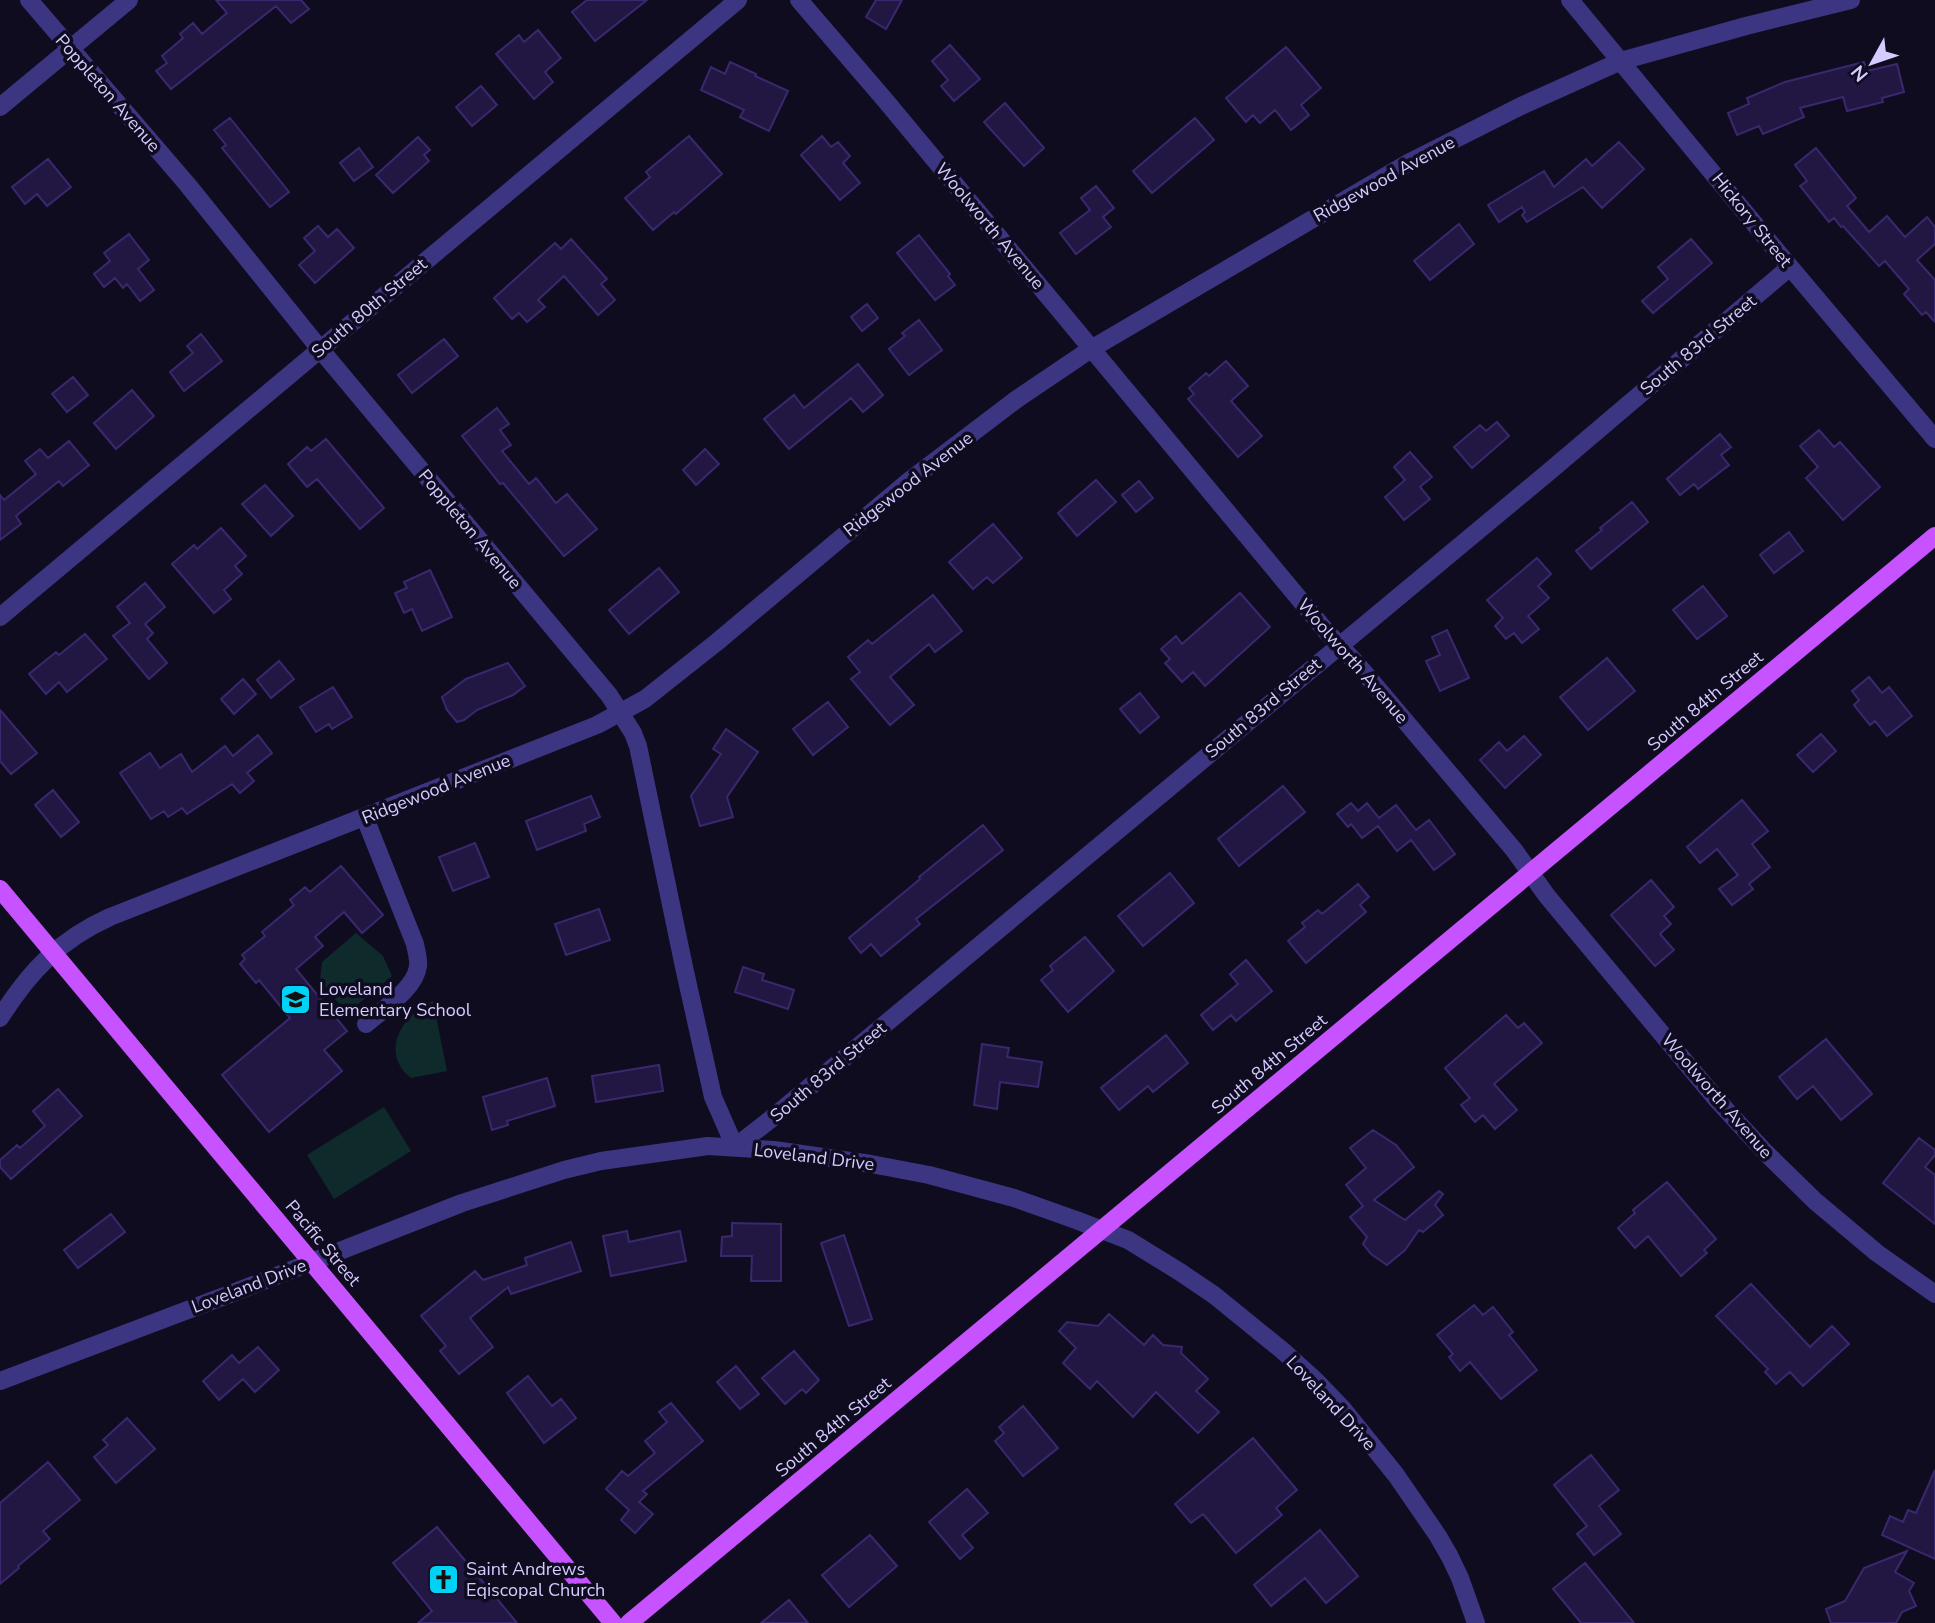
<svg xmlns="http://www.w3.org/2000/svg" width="1935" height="1623" font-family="'Nunito Sans',sans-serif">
<rect width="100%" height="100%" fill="#100c20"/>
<path fill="#0f2a2b" d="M356,933l27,23 9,20 -45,37 -27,-32 2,-19z
M433,1001l14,70 -36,7c-32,-25 -9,-64 22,-77z
M384,1107l27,44 -77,48 -27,-44z"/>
<path fill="#221742" stroke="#3a286f" stroke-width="2" d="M216,0h85l8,9 -18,14 -15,-17 -105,83 -15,-18 11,-8 -5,-7 21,-18 -3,-4 13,-11 9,11 25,-21z
M587,0h60l-52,41 -23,-29z
M876,0h26l-16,29 -20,-12z
M538,30l23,28 -16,14 8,10 -19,17 -38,-45 23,-19 5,7z
M950,45l30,34 -26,22 -13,-15 7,-6 -16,-19z
M1286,47l35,41 -20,17 8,10 -18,15 -16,-20 -15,13 -7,-8 -7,7 -20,-24z
M730,62l26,12 -1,2 33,15 -19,40 -29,-14 4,-7 -43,-20 10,-23 14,7z
M1864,62l3,9 30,-7 7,28 -22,6 1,4 -36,9 -4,-14 -43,11 4,9 -41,17 -4,-8 -22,9 -9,-22 21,-9 -2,-6 38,-16z
M481,86l16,19 -25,21 -16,-19z
M1005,103l39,45 -20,18 -40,-44z
M230,118l59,74 -19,15 -48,-59 4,-3 -12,-15z
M1195,118l19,22 -62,53 -19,-22z
M689,136l33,38 -46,40 -2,-2 -21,18 -28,-32 25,-21 -4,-5z
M822,136l9,11 7,-5 12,14 -7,7 17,20 -20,17 -39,-45z
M418,137l12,13 -6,5 5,6 -36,32 -17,-18z
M1619,142l25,27 -42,39 -19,-21 -56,35 -5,-7 3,-3 -3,-5 -23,15 -11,-17 56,-34 10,16 32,-28 6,7z
M359,148l14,19 -19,14 -14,-18z
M1816,148l40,50 -9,8 22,26 18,-16 18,21 22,-20 8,10v17l-18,16 18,20v42l-9,-10 -4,3 -18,-21 5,-5 -24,-28 -6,5 -36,-40 -2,1 -7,-9 -5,4 -29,-36 7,-5 -12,-16z
M48,159l23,28 -24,19 -10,-12 -12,10 -13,-17z
M1096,186l18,22 -11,9 8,10 -35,27 -16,-21 30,-23 -9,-12z
M1459,224l15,20 -44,36 -16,-19z
M318,226l10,11 9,-8 17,19 -39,35 -16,-18 16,-14 -11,-13z
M129,234l20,26 -11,9 16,21 -14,11 -13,-17 -4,4 -8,-10 -11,9 -10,-13 16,-13 -6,-8z
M919,235l31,39 -2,2 7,9 -20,15 -38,-47z
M571,239l36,40 -6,5 14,16 -17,15 -34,-39 -26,24 7,7 -18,15 -8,-9 -7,6 -18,-21 61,-55 6,6z
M1691,239l21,24 -59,50 -11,-12 26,-22 -10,-12z
M867,304l11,14 -16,13 -11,-14z
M919,320l23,30 -33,25 -20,-26 16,-13 -3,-3z
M201,334l21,27 -38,30 -14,-19 23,-19 -6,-7z
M444,339l14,17 -46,37 -14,-18z
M1226,361l22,25 -17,15 31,35 -24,21 -50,-58 6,-5 -5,-6 17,-15 3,3z
M858,364l25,31 -20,17 -12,-14 -62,51 -25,-30 30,-24 10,13z
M73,377l15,18 -21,17 -15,-18z
M132,390l22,26 -38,33 -22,-26z
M497,408l12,16 -9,6 11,15 -9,6 27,33 7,-6 20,25 11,-9 30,35 -33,27 -61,-73 -3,1 -38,-48z
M1497,422l12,14 -37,32 -18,-21 26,-22 6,6z
M1819,430l15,17 6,-5 40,45 -37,33 -37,-42 12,-11 -18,-21z
M1720,434l11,13 -10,8 8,10 -31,24 -4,-5 -14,11 -13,-16z
M326,439l58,69 -24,21 -43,-50 -10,8 -19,-23 19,-17 4,4z
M69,441l20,24 -26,21 -4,-5 -43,35 5,8 -21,16v-45l4,5 32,-26 -11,-13 15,-12 8,9z
M705,449l14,15 -23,21 -13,-15z
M1410,452l22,25 -12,10 10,12 -26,21 -19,-23 20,-17 -11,-13z
M1096,480l20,22 -39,34 -19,-23z
M1139,481l14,17 -17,14 -14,-17z
M265,485l28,31 -22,20 -29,-32z
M1632,502l16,20 -57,47 -15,-18 26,-21 -2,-2z
M993,524l29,34 -29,25 -6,-6 -14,12 -24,-27z
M221,528l25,28 -11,10 7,8 -18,16 7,9 -17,14 -42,-49 22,-19 3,4z
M1789,532l14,19 -29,22 -14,-18z
M1537,558l14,16 -13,12 11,12 -21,18 11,13 -17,14 -8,-10 -8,6 -11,-13 8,-8 -16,-18z
M659,568l20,24 -50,42 -20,-24z
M430,570l22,47 -30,14 -10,-22 -8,4 -9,-20 12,-5 -3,-6z
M145,583l20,24 -20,17 8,9 -6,6 20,24 -18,16 -36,-43 17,-13 -13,-16z
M1703,586l24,30 -30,23 -24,-29z
M1240,593l30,34 -65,59 -12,-14 -11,10 -17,-19 5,-4 -9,-10 15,-13 6,8z
M933,595l29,36 -27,21 -6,-8 -39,33 24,28 -24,20 -39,-46 9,-7 -12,-15 20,-17 4,4z
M1447,630l22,48 -29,13 -14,-30 14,-6 -8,-18z
M85,634l22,25 -40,33 -8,-10 -13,12 -17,-20 27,-22 3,3z
M1607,658l28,33 -47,39 -28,-33z
M279,661l15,18 -23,19 -14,-18z
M508,663l17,23 -12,9 -36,15 -13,10 -7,2 -10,-12 -5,-13 24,-18z
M1869,677l13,16 7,-6 23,29 -25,20 -12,-15 -5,4 -16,-20 5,-5 -7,-9z
M243,679l13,15 -22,20 -13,-15z
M333,687l19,30 -20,12 -3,-5 -13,8 -16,-25z
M1140,693l19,24 -19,16 -20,-24z
M828,702l20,25 -35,28 -20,-26z
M0,710l37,43 -26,21 -11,-13z
M726,729l32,23 -31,45 6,20 -33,9 -9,-30 30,-42 -8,-5z
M1821,734l15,17 -23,21 -16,-17z
M258,735l14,18 -25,20 7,8 -14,12 -8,-9 -45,30 -5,-6 -14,9 -4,-6 -13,8 -31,-46 30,-20 10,15 21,-14 11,18 33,-26 8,10z
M1524,736l17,19 -36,33 -25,-28 19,-18 8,9z
M1283,786l22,26 -66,54 -21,-27z
M53,790l26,32 -18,15 -26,-32z
M591,796l9,21 -16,7 2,7 -49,19 -11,-29z
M1742,800l26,31 -16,13 18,23 -21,17 4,5 -21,16 -13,-16 19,-14 -21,-26 -17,14 -13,-16z
M1351,803l7,8 9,-8 12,15 17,-13 20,25 13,-10 26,34 -21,16 -23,-30 -14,11 -19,-25 -16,12 -11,-14 -3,3 -11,-13z
M983,825l20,25 -87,69 4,5 -39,32 -10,-12 -10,9 -12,-15 71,-59 -1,-2z
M475,843l14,34 -36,14 -14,-34z
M341,866l42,49 -21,18 -18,-21 -29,25 8,9 -27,23 51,62 -23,19 18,21 -73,61 -47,-57 68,-57 -31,-38 -3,3 -16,-19 5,-5 -3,-4 23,-19 -3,-4 32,-27 -4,-5 15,-13 5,5z
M1170,873l24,30 -51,43 -25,-30z
M1651,880l23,27 -10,9 7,8 -11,10 14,16 -19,16 -44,-51z
M1358,884l11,13 -9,8 6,7 -60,51 -18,-22 17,-14 -3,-4 16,-13 4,4z
M599,909l11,31 -44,15 -11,-31z
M1085,937l29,34 -46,41 -27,-32 12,-10 -3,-4z
M1246,960l26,31 -36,30 -5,-6 -18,15 -12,-15 37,-31 -8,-10z
M743,967l21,7 -2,6 32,10 -6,19 -53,-17z
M1506,1015l12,13 6,-5 18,20 -48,41 23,26 -22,19 -12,-14 -8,7 -14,-17 9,-7 -25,-30z
M1166,1035l22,28 -35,29 -5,-6 -29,24 -18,-22z
M1826,1039l46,55 -31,26 -28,-34 -16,13 -18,-22z
M982,1044l27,4 -2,9 35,5 -4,25 -38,-5 -3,27 -23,-4z
M659,1065l4,26 -67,11 -4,-26z
M547,1078l8,28 -48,15 1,4 -16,5 -9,-33z
M58,1089l24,27 -71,63 -11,-12v-7l17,-15 3,3 25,-22 -12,-15z
M1373,1130l23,15 18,22 -40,33 31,20 34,-29 4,3 -8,11 8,10 -20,17 -4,-2 -14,20 -18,15 -16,-11 -8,-10 4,-7 -17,-20 13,-11 -17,-21 20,-17 -16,-20z
M1919,1138l16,12v5l-10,12 10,8v49l-52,-41z
M1667,1182l49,57 -12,11 3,3 -26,23 -33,-40 -13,12 -17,-20 17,-15 -2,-3z
M111,1214l14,18 -47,36 -14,-18z
M732,1223l49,1v57h-30l1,-25h-31l1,-19 10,-1z
M627,1231l2,11 51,-11 6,30 -75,15 -8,-40z
M844,1235l28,84 -23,7 -28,-83z
M571,1242l10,29 -70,23 -3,-7 -38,31 23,29 -34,27 -19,-23 6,-5 -25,-30 54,-45 8,9 44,-15 -2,-7z
M1751,1284l59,63 22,-21 17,18 -46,42 -13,-14 -14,12 -11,-12 3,-3 -52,-53z
M1474,1305l9,10 10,-8 20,25 -4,3 28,35 -36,29 -31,-37 -10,9 -11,-14 4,-3 -16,-19z
M1109,1314l35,31 9,-10 10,10 19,2 -1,6 27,26 -12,12 23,21 -21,21 -42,-41 -23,25 -36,-36 -7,8 -27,-26 13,-15 -17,-17 8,-9 31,4z
M258,1347l21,23 -24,22 -12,-13 -24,21 -16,-19 29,-26 7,8z
M794,1351l25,29 -13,13 -4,-4 -17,15 -23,-26z
M736,1366l23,28 -19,15 -23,-27z
M528,1376l24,30 9,-7 15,19 -32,25 -37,-50z
M671,1403l32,38 -60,50 4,3 -8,8 14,12 -18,19 -14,-13 8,-10 -23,-21 16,-18 6,5 27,-23 -10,-12 22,-19 -8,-10z
M1023,1406l35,42 -35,28 -28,-35 9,-8 -5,-6z
M127,1418l28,31 -39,34 -22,-26 14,-12 -5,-5z
M1253,1438l44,52 -21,18 6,7 -46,38 -33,-39 -12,9 -16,-19z
M1591,1455l28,35 -20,16 22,28 -27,21 -17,-21 10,-8 -33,-41z
M48,1462l32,38 -37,31 7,8 -32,27 1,2 -19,16v-81z
M1935,1470v89l-53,-24 8,-19 13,6 5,-12 8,3z
M967,1489l21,24 -26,22 11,13 -13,11 -31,-37z
M437,1527l56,67 24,29h-99l14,-12 -39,-48z
M1320,1530l38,46 -32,27 -21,-25 -34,28 -17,-21z
M870,1535l27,31 -48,41 -27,-32z
M1907,1551l-12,21 19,11 -5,8 7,15 -14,6 -6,11h-65l-5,-14 19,-8 19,-33z
M1585,1563l49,60h-53l-13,-16 -15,-18z
M789,1600l19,23h-47z"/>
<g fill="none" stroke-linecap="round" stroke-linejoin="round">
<path stroke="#3c3581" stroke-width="18" d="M29,0l158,184 133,165 289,346 24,38 5,13 46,221 29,130 22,50 36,-28 780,-649 239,-203
M799,0l86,100 441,531 31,33 157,186 33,46 170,204 49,53 49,48 62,52 58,41
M1570,0l220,267 145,172
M0,107l129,-107
M0,617l738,-617
M365,818l50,126c1,6 4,15 3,22 -2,22 -36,44 -52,58
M0,1018c29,-46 59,-78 110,-101l487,-192 48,-26 72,-57 192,-161 108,-82 74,-50 317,-186 113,-57 100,-45 125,-35 105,-26
M0,1381l243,-92 219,-86 102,-33 37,-9 107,-15 66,4 97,14 58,11 85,23 62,22 52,20 52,32 34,23 69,56 33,30 26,27 54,67 42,61 12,21 10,21 16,45"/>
<path stroke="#c752ff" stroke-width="18" d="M0,889l613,734
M629,1623l1306,-1087"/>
</g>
<defs>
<symbol id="school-square" viewBox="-11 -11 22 22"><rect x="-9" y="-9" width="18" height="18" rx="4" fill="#00d2f6" stroke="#100c20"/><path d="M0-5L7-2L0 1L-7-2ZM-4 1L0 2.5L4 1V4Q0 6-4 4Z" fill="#111"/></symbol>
<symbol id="church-square" viewBox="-11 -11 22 22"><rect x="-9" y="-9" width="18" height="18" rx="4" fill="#00d2f6" stroke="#100c20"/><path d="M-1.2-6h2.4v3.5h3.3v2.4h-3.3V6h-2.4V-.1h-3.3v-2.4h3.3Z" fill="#111"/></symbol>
</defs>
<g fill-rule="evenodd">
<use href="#school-square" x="278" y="982" width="35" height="35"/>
<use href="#church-square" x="426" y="1562" width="35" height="35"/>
</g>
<g text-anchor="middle" stroke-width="7" stroke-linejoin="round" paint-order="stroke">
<g font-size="18" fill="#d4cbff" stroke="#100c20">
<text transform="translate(108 93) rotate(49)" y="6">Poppleton Avenue</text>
<text transform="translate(1384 179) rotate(-29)" y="6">Ridgewood Avenue</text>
<text transform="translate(1752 220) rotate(51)" y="6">Hickory Street</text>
<text transform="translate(990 226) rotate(50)" y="6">Woolworth Avenue</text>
<text transform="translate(369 308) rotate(-40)" y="6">South 80th Street</text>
<text transform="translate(1698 345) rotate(-40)" y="6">South 83rd Street</text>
<text transform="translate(908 484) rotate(-38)" y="6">Ridgewood Avenue</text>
<text transform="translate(470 529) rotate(50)" y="6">Poppleton Avenue</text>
<text transform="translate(1353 661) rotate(49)" y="6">Woolworth Avenue</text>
<text transform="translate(1705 701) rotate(-40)" y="6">South 84th Street</text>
<text transform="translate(1263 708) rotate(-40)" y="6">South 83rd Street</text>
<text transform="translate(436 789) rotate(-22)" y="6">Ridgewood Avenue</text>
<text transform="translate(1269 1064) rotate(-40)" y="6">South 84th Street</text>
<text transform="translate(828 1072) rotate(-40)" y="6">South 83rd Street</text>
<text transform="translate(1717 1096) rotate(49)" y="6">Woolworth Avenue</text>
<text transform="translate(814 1157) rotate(7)" y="6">Loveland Drive</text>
<text transform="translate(323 1243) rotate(50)" y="6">Pacific Street</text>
<text transform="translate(249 1286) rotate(-21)" y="6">Loveland Drive</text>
<text transform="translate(1331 1403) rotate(47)" y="6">Loveland Drive</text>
<text transform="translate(833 1427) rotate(-40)" y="6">South 84th Street</text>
</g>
<g font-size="18" fill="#d4cbff" stroke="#100c20" text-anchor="start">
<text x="319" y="995">Loveland<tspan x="319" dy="21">Elementary School</tspan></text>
<text x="466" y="1575">Saint Andrews<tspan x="466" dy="21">Eqiscopal Church</tspan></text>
</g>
</g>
<g transform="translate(1872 63) rotate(230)" stroke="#100c20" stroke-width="5" paint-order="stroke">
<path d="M0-5L12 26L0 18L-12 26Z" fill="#d4cbff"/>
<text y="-10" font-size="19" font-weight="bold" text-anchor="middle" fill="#d4cbff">N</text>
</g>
</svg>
